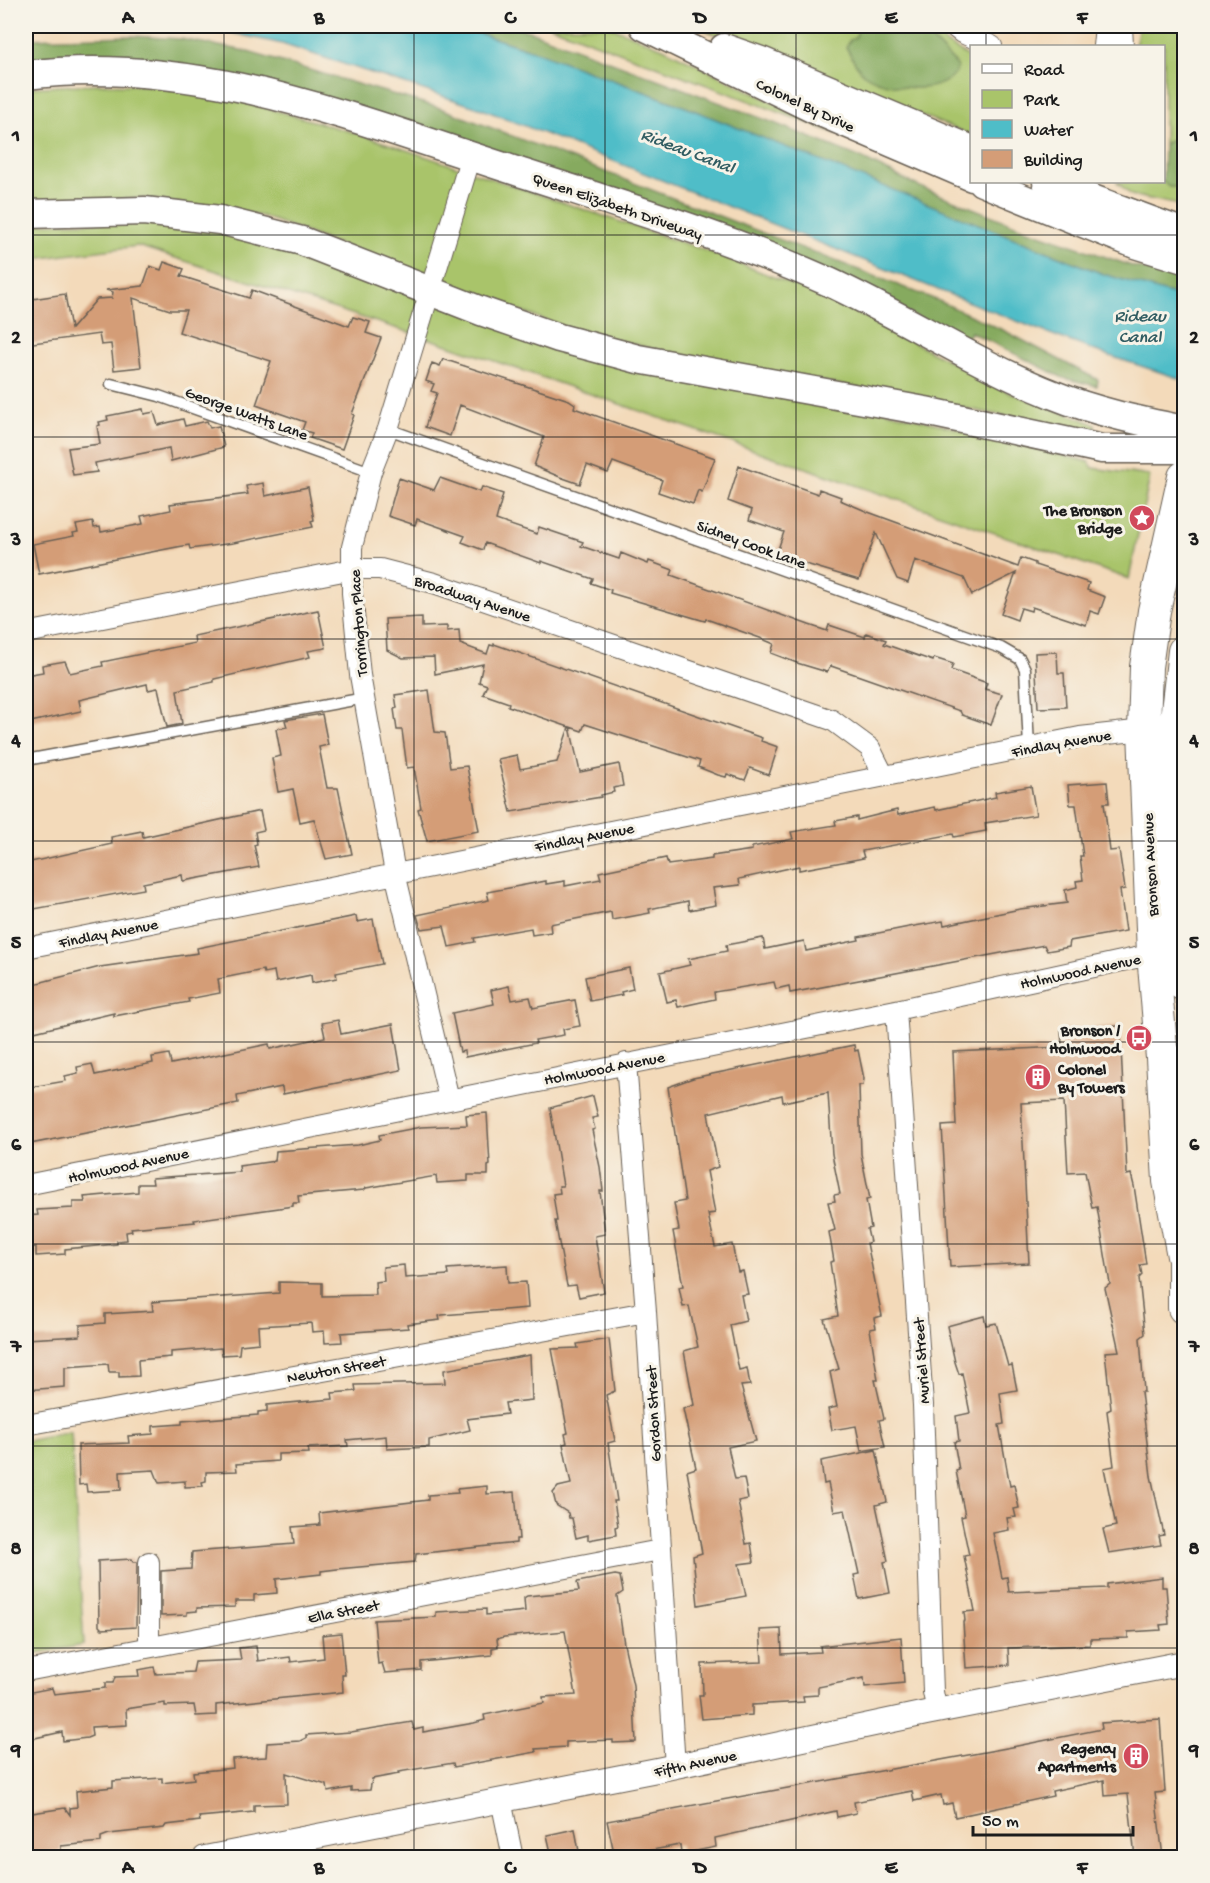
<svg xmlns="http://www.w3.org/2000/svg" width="1210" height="1883" font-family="'Gochi Hand',sans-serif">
<rect width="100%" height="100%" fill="#f7f3e8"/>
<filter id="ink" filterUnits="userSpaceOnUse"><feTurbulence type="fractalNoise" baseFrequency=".0167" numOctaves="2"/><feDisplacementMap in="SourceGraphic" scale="12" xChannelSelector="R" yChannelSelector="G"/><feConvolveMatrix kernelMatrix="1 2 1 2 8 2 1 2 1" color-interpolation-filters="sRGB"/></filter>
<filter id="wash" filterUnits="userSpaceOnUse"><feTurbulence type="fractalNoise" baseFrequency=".008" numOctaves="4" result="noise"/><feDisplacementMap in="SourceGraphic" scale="24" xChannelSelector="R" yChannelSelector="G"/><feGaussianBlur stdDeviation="1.35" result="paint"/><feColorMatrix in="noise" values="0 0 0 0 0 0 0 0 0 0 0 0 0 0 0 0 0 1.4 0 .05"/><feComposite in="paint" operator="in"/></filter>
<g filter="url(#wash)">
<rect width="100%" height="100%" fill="#f3daba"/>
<path fill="#a9c46a" stroke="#627043" stroke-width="1.5" d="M550,26h59l54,22 174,86z
M695,26h234l18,18 24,14v77z
M1139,26h45v180l-53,-11 -14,-13h47v-136h-29z
M97,84l63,2 78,14 121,34 360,121 126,51 163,86 87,32v9l-433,-82 -101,-25 -299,-110 -119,-18 -117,5v-115z
M154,221l77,12 64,17 80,32 714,180 4,6 57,8 -21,103 -690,-237 -301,-96 -112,14v-36z
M71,1432l13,213 -58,10v-214z"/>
<path fill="#86aa5e" stroke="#51633d" stroke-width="1.5" d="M456,26h56l20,6 242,91 85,34 59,29 107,43 107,37 52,14v16l-4,1 -77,-23 -415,-166 -148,-55z
M853,26h65l37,37 2,6c-12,29 -72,20 -93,5 -7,-5 -13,-19 -18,-27l4,-7 6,-3 2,-8z
M132,36l49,3 60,11 199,58 499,193 66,30 93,49 -1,6 -34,-8 -92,-46 -8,9 -114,-58 -693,-222 -74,-4 -56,5v-23z
M1184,130v57h-15l-6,-5 1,-38 14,-7z"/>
<path fill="#4fbdc8" stroke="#366c72" stroke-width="1.5" d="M178,26h278l84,27 148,55 415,166 81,24v82l-80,-26 -67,-25 -555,-220 -200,-65 -54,-12z"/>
<g id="blocks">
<path fill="#d49d77" d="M164,262l20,7 -3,7 68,22 3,-8 97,36 4,-9 17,5 -4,11 15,5 -29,76 2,1 -12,34 -32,-11 2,-5 -10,-3 3,-8 -49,-17 15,-44 -92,-29 7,-22h-16l-37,-12 8,69 -27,3 -3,-26 -10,1 -2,-11 -73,10v-44l39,-6 6,35 26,-30 15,-1 1,-6 -7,-2 37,-4 7,-20 11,4z
M443,359l126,41 6,4 -1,4 141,50 -13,34 -4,-2 -5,14 -35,-12 4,-12 -49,-18 -5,11 -21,-8 -7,19 -20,-7 -26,-11 10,-29 -84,-32 -10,31 -25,-9 12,-34 -6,-2 3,-7 -8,-3 6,-18 8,3z
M143,409l1,5 10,-2 4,13 25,-6 2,7 22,-5 3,7 9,-2 5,21 -53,14 -2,-13 -74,15 2,9 -24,3 -5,-27 32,-4 -3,-18 3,-1 -1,-3 9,-2 -1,-4z
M739,466l79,28 1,-5 22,8 -1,3 28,12 150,55 3,-9 14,5v2l54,18 -2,7 18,7 -6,17 -9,-3 -4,14 -54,-18 -1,4 -10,-3 -4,12 -16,-6 15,-41 -44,22 -8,-17 -49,-18 -7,23 -11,-4 -21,-46 -17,47 -83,-25 8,-23 -35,-12 3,-10 -24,-9z
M399,478l35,12 6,-12 40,14 2,-5 21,7 -7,26 41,14 2,-7 44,15 -2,4 38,13 2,-6 27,11 1,-3 24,9 -2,5 138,50 18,6 2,-6 36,12 1,-4 20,7 -2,4 49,17 1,-3 19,6 -2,6 36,13 -2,6 17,5 -11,31 -29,-10 -2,-4 -129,-45 -4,6 -30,-9 -26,-10 3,-9 -14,-6 -54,-19 -1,2 -95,-28 1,-3 -20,-7 2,-4 -52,-18v2l-56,-20 -2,7 -21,-8 3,-6 -48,-17 -2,6 -27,-9z
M263,483l2,13 43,-9 6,33 -3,1 2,6 -80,16 -43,6 -1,-4 -12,2 -138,27 -6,-30 41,-8 -1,-3 5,-1 -2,-7 17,-3 1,6 6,-1 1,5 42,-8 -2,-8 30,-6 -1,-6 78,-10 -2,-8z
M318,610l8,38 -18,3 2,6 -96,22v3l-37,8 5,34 -15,3 -9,-39 -10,2 -1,-6 -68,16 2,11 -55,12v-48l17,-3 -1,-7 23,-4 5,12 33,-7 -1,-4 93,-19 -1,-7z
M422,617v10l25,-1v5l12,-1 1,14 27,10 3,-9 4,1v-2l268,94 -1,3 17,6 -9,28 -19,-7 -5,12 -18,-6 -1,3 -8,-2 -20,-8 2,-6 -115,-37 -3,7 -12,-4 10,45 39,-8 4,22 -10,2 1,4 -13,3v2l-90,15 -13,-53 19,-4 3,14 37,-7 12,-35 -61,-21 1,-3 -26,-9 4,-9 -8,-3 4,-18 -48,10 -1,-17 -31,1 -16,-8 -2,-31z
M1057,652l1,21h6l2,34 -28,1 -3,-55z
M429,690l6,42 10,1 5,35 17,-2 12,65 -52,10 -9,-32 3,-1 -7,-41 -7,1 -5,-38h-5l-3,-21 3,-1 -2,-13z
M322,714l6,31 -9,2 8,41h11l14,66 -26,5 -12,-40 -14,3 -7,-33 -15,3 -6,-34 9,-2 -5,-27 11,-2 -2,-7z
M1107,782l2,21h-5l6,48 9,-1 6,39 -5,1 6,41 -56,10 -1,6 -22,4 -3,-6 -254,48 -1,-7 -13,3 -2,-7 -60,10 1,7 -37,8 -2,-7 -9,2 -7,-30 30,-7 -2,-6 39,-8 -1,-6 37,-7 2,11 39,-8 2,10 53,-11 -1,-3 51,-10 34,-6 1,4 76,-16 47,-6 -2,-13 12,-3 -1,-6 7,-1 -3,-24h3l-7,-51h-6l-2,-20z
M1031,786l5,29 -51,8 1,8 -32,6 -1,-3 -91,17 2,7 -65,12v-4l-60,13 1,6 -27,3 3,17 -27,5 -1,-9 -39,8 1,4 -38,7 -1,-8 -61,12 1,8 -19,3 -1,-7 -57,10 1,4 -26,5 -5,-21 -23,3 -4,-14 72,-15 -2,-8 59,-11v3l19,-3v5l36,-7 -2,-7 67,-14 2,7 44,-6v-3l40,-6v-3l41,-8 -2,-7 45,-7 -1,-4 22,-4v3l40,-10 1,5 37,-8 1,3 60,-13 -1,-5z
M260,811l4,19 -9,2 2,12 -3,1 5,22 -76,14 -1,-6 -39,8 1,6 -115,21 -3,-18v-29l86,-19 -1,-7 31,-6 1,6z
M356,916l1,6 16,-3 9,45 -46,9 1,5 -25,5 -1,-8 -35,7 -2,-11 -10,2 -1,-3 -45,9 2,14 -32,6 1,3 -75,14v-3l-88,21v-48l74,-19 98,-14 -1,-5z
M629,968l4,21 -12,3 1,3 -32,6 -5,-24z
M509,986l3,14 18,-3 3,11 42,-8 5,26 -17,3 1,6 -29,5 1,3 -71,14 -1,-6 -4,1 -8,-39 42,-9 -3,-14z
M338,1020l3,14 52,-10 8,46 -118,24 -1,-7 -16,3 -29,6 1,7 -208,41 -4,-24v-32l40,-7 -1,-5 13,-3 -1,-6 15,-3 3,11 58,-12 -1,-6 17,-3 2,10 98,-20 1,5 55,-12 -3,-14z
M1120,1026l7,149 4,-1 3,12 12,78 -6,1 2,10 -3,3 6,56 -5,4 4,54h-3l10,84 13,59 -5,1 2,9 -52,8 -6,-24 13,-3 -12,-58 10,-2 -7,-55 4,-2 -6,-57 14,-1 -14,-63 5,-4 -13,-77 -5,1 -7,-36 -17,1 -4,-72 -43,2 8,160 -79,4 -8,-141 14,-1 -3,-73 109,-5 -1,-18z
M854,1045l1,6 3,-1 6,29 -1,6h-4l1,37 1,32 9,45 -4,1 5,28 -4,1 3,13 -3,1 15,73 -8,2 2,10 -6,1 8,51h-3l9,39 -5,1 6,27 -24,4 -5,-25 -24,4 -4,-21 9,-2 -7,-35 9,-3 -15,-50 14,-3 -8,-54 4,-1 -5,-29 6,-2 -7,-28 7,-1 -1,-6 6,-1 -8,-40 -4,-61 -45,9 -1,-7 -74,18 10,54 -11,4 8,42 -7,1 7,33 17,-3 6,28 5,-1 5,23 -7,1 5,26 -16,4 9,45 8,-2 3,17 -9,1 15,55 -28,6 7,32 9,-1 4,21 -10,2 8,43 5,-1 3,19 -15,2 7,32 -48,9 -5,-49 9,-3 -15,-82 9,-3 -13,-59 11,-4 -10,-54 14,-4 -9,-41 -6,1 -4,-20 4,-1 -10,-55 6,-1 -5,-27 11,-2 -17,-114 25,-9z
M593,1096l5,21 -6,1 3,11 -3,1 8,37 3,24h-3l5,43 -10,2 9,56 -25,5 -3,-12 -9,1 -12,-65h2l-4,-27 7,-1 -1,-7h4l-13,-78z
M487,1113l3,52 -2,1v9h-20v6l-31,2 -1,-7 -70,12 -2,2 -66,6 1,7h-6v3l-99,14 1,2 -64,6 1,3 -6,1 1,8 -10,1v3l-52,5v5l-29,2v-9l-10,1v-32l12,-1 -1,-5 36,-2v-6h12l-1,-5 54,-5v-8h15l-1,-6 88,-6 -1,-6 36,-5 1,-10 82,-6 22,-5 -1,-5 42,-8 46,-2 -1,-10z
M404,1265l1,13 43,-3 -1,-6 60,-4 1,18 18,-1 2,26 -86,7 -3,1 1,4 -33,4 1,4 -67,5 1,9 -17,1 -1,-12 -12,1 -1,-9 -53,3 1,17 -19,2 -1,9 -17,1 -1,-7 -50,4v5l-33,3 1,16 -20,1v-5h-10l-1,-8 -43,3v20l-39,3v-51l54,-3v-11l25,-2v-9l48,-3 -1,-9 127,-9v-11l43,1v13l54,-1 -1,-13 9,-1 -1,-14z
M984,1316l2,9 10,-2 12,43 4,-1 5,25 -17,3 4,31 -5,1 11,61 4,-1 5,23 -5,1 2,8 -9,1 2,12 -16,3 9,45 5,-1 2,15 98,-4v-4l55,-7v10h4l3,37 -9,1 1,5 -33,2v6l-38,1v6l-82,3 1,17 -43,3 -3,-46 2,-1 -1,-9 11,-1 -11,-55 5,-1 -8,-38 4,-1 -9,-45 3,-1 -5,-28 5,-1 -3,-25 14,-3 -8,-40 -3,1 -4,-12 -8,-36z
M609,1339l6,52 -9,4 9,46 -7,2 9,58h-3l4,25 -3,1 1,8 -28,5v-5l-12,3 -4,-20h-3l-1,-5 -12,-8 -3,-12 5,-6 13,-3 -8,-40 4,-1 -2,-9 3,-1 -16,-84 26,-1 -1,-4z
M530,1355l2,45 -27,3 2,11 -40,5 3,11 -41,10v7l-42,2 -1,-13 -39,4 1,6 -40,2 1,5 -31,1v7l-42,3 1,7 -31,1v9l-4,1 1,4 -18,1v-6l-26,2 -5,-13 -34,2 1,18 -34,2 -1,-8 -7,1 -1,-40 51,-2 -1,-7 25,-2v-8l29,-2v-3l76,-6v-3l9,-1v-6l66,-6 -1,-6 24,-2 -1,-6 90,-2 -1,-13z
M876,1450l11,52 -11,3 12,56 -4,1 6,31 -31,6 -5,-24 5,-1 -14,-64 -11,2 -6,-29 -4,1 -3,-23z
M487,1486v8l28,-2 4,47h-3v4l-100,11 -1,8 -78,7 -16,2v3l-45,5 1,14 -23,2v6h-19v6l-38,1v3l-10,1v3l-26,1v-45l30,-2 1,-17 102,-8 -2,-17 28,-2 -1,-12 109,-13v-5l30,-2 -1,-4z
M132,1559l1,3h4l-1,65 -34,2 -3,-3 -1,-65z
M615,1575l5,1 3,16 -6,4 7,48 9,41 3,57 -23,1v-3l-47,2v5l-31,2 1,3 -82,15 -1,-4 -55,9 1,2 -27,5 -2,11 -19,1v-3l-23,4 -1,-7 -41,-12 1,31 -33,1v7l-55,5 1,4 -34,4 -2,3 -55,6 -8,3v5l-40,4v5l-35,2v-39l39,-6 5,7v-7l7,-1 -1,-16 37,-4v-6l49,-3v5l32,-4 -1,-7 40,-4 -1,-9 34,-2 1,-14 33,-2 6,-3v-3l45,-3 61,-10 2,8 9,-2v4l51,-9 11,-3 -1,-5 60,-12 -1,-6 33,-2 -11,-64 -61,6 -7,2 1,8 -6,1v7l-71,7v8l-36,3 -3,-10 -4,1 -4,-44 62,-3v-5l18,-1 32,-2v6l39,-4 -1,-13 3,-2 52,-5 -2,-9z
M781,1629l1,25 39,-2 -1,-6 81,-9 3,46 -39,4 -1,-9 -46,9v8l-15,1 1,6 -52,3v10l-50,4 -3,-24h4l-1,-31 60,-2 -2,-32z
M341,1633l4,42h-3l1,17 -127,13v10l-20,1 -2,-11 -29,1v-3l-39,6 1,16 -36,2 1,9 -5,2 -24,3 -1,-9 -36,8v-47l26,-5 2,6 51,-6v-5h8l2,-6 24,-1 -1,-6 16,-3 2,7 37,-2 2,-10 46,-2 -2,-12 17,-2 2,15 32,-4 1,5 33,-4 -2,-23z
M1160,1719l5,73 -10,1 8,64h-28l-7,-63 -23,2 -1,-16 -52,11 1,5 -98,21 -3,-14 -9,2 -2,-10 -27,6 -2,-10 -58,11 2,11 -19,4 -1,-6 -121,27 1,9 -35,7 -1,-9 -65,12 -8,-36 405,-74 90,-18 -1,-6z
M575,1829l5,28h-28l-5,-22z"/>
</g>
</g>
<g filter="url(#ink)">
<use href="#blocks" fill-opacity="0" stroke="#675e53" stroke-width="1.5"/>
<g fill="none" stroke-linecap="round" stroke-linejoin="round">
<defs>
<path id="service" d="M111,384l48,12 212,76
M388,429l613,219 19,11 5,10 4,78
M26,760l339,-62"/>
<path id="minor" d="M953,26l9,7 30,13
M1122,26l1,20
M1103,46l2,-20
M26,633l327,-64h27l54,14 398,137 38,28 14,28
M26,948l1054,-211 64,-7
M896,1010l27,395 10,287 4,20
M1162,1058l22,-2
M626,1063l20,249 29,455
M449,1099l-54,-226 -35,-198 -8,-82v-46l19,-75 17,-43 83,-273
M26,1185l870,-175 267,-58
M26,1425l620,-113
M149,1562v85
M26,1671l634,-121
M501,1800l12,58"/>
<path id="tertiary" d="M205,1858l452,-88 269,-57 258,-50"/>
<path id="secondary" d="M644,26l174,85 154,66
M724,48l37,13 211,89
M26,75c170,-21 325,43 484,94 107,35 216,67 319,113 76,35 147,82 225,113 42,17 86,26 130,35
M982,182l153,62 49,15
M1047,182l137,51
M26,214l118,-3 76,9 82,21 179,70 78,27 79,21 287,52 177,38h82"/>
<path id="primary" d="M1184,651l-9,77 -2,51 11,206
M1184,1240v68
M1183,1256l-14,-75 -7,-123 -9,-104 -9,-224 2,-63 8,-56 30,-134"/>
</defs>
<use href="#service" stroke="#675e53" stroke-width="13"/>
<use href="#minor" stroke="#675e53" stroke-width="22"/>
<use href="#tertiary" stroke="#675e53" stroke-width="26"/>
<use href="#secondary" stroke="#675e53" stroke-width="31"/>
<use href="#primary" stroke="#675e53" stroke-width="34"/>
<use href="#service" stroke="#fff" stroke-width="10"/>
<use href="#minor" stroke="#fff" stroke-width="20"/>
<use href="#tertiary" stroke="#fff" stroke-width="24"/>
<use href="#secondary" stroke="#fff" stroke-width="28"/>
<use href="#primary" stroke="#fff" stroke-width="32"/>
</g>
</g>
<path fill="none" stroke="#1c1c1c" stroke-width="1.5" stroke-opacity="0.55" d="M224,26v1832M414,26v1832M605,26v1832M796,26v1832M986,26v20M986,182v1676M26,235h1158M26,437h1158M26,639h1158M26,841h1158M26,1042h1158M26,1244h1158M26,1446h1158M26,1648h1158"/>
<defs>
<symbol id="sight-disc" viewBox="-11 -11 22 22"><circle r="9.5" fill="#d1495b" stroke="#f7f3e8"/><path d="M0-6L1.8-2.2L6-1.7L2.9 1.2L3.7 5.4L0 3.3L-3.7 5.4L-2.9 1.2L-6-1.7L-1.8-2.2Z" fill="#fff"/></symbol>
<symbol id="bus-disc" viewBox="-11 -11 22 22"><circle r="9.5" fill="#d1495b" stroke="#f7f3e8"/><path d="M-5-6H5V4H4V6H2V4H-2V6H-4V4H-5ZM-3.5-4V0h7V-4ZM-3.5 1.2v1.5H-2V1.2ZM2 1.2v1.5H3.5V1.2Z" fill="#fff"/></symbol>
<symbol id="building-disc" viewBox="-11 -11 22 22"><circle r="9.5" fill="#d1495b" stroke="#f7f3e8"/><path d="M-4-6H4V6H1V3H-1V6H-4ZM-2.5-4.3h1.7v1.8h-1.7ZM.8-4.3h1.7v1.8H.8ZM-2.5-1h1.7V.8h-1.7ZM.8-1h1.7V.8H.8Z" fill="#fff"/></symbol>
</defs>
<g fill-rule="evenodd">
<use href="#sight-disc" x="1127" y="503" width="30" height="30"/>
<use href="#bus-disc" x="1124" y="1023" width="30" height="30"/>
<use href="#building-disc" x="1023" y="1062" width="30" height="30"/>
<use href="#building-disc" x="1121" y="1741" width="30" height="30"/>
</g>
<g text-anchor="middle" stroke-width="6" stroke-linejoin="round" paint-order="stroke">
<g font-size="16" fill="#1c1c1c" stroke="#f7f3e8">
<text transform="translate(806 104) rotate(25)" y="6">Colonel By Drive</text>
<text transform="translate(618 205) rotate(19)" y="6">Queen Elizabeth Driveway</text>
<text transform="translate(247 412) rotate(20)" y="6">George Watts Lane</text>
<text transform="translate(752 543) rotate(20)" y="6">Sidney Cook Lane</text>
<text transform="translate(473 597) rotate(18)" y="6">Broadway Avenue</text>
<text transform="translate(357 623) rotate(-94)" y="6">Torrington Place</text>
<text transform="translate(1061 742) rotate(-10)" y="6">Findlay Avenue</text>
<text transform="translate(584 836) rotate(-11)" y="6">Findlay Avenue</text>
<text transform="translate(1149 865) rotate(-93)" y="6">Bronson Avenue</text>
<text transform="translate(108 932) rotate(-11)" y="6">Findlay Avenue</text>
<text transform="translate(1080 970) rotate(-12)" y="6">Holmwood Avenue</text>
<text transform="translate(604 1067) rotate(-11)" y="6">Holmwood Avenue</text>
<text transform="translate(128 1164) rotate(-12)" y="6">Holmwood Avenue</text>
<text transform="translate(920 1361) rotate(-94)" y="6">Muriel Street</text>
<text transform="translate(336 1368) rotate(-10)" y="6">Newton Street</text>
<text transform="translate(652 1414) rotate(-93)" y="6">Gordon Street</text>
<text transform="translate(343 1610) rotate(-11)" y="6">Ella Street</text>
<text transform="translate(695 1762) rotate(-12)" y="6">Fifth Avenue</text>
</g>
<g font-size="16" font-weight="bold" fill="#1c1c1c" stroke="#f7f3e8" text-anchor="end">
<text x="1122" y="515">The Bronson<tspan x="1122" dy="18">Bridge</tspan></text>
<text x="1120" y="1035">Bronson /<tspan x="1120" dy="18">Holmwood</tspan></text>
<text x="1058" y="1074" text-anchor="start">Colonel<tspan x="1058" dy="18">By Towers</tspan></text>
<text x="1116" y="1753">Regency<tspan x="1116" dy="18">Apartments</tspan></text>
</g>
<g font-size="18" font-style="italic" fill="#305c61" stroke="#f7f3e8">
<text transform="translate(688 150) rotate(21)" y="6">Rideau Canal</text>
<text x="1140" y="321">Rideau<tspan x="1140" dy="21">Canal</tspan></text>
</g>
</g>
<rect width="1210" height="1883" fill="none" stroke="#f7f3e8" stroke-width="66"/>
<rect x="970" y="45" width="195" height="138" fill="#f7f3e8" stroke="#9f9d96" stroke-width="1.5"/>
<rect x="982" y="64" width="30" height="9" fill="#ffffff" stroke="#9f9d96" stroke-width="1.5"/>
<text x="1024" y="75" font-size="18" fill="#1c1c1c">Road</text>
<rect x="982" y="90" width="30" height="18" fill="#a9c46a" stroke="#9f9d96" stroke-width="1.5"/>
<text x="1024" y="105" font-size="18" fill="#1c1c1c">Park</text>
<rect x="982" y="120" width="30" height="18" fill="#4fbdc8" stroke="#9f9d96" stroke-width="1.5"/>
<text x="1024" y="135" font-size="18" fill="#1c1c1c">Water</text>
<rect x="982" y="150" width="30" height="18" fill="#d49d77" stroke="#9f9d96" stroke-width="1.5"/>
<text x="1024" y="165" font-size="18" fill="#1c1c1c">Building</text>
<path d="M973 1826v9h160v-9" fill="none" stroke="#1c1c1c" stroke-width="3"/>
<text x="982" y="1826" font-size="18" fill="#1c1c1c" stroke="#f7f3e8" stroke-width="4.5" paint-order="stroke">50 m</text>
<rect x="33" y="33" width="1144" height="1817" fill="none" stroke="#1c1c1c" stroke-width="2"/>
<g font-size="20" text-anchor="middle" font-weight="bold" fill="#1c1c1c">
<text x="128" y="23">A</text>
<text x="319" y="23">B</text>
<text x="510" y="23">C</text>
<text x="700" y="23">D</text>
<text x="891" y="23">E</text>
<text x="1082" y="23">F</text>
<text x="16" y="141">1</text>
<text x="1194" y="141">1</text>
<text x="16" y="343">2</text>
<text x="1194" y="343">2</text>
<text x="16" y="545">3</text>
<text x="1194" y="545">3</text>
<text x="16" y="746">4</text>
<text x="1194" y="746">4</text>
<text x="16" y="948">5</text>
<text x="1194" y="948">5</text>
<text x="16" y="1150">6</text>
<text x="1194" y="1150">6</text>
<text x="16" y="1352">7</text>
<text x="1194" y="1352">7</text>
<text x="16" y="1554">8</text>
<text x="1194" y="1554">8</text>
<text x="16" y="1756">9</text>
<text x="1194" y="1756">9</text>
<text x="128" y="1873">A</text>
<text x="319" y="1873">B</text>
<text x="510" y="1873">C</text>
<text x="700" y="1873">D</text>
<text x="891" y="1873">E</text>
<text x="1082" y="1873">F</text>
</g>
</svg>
